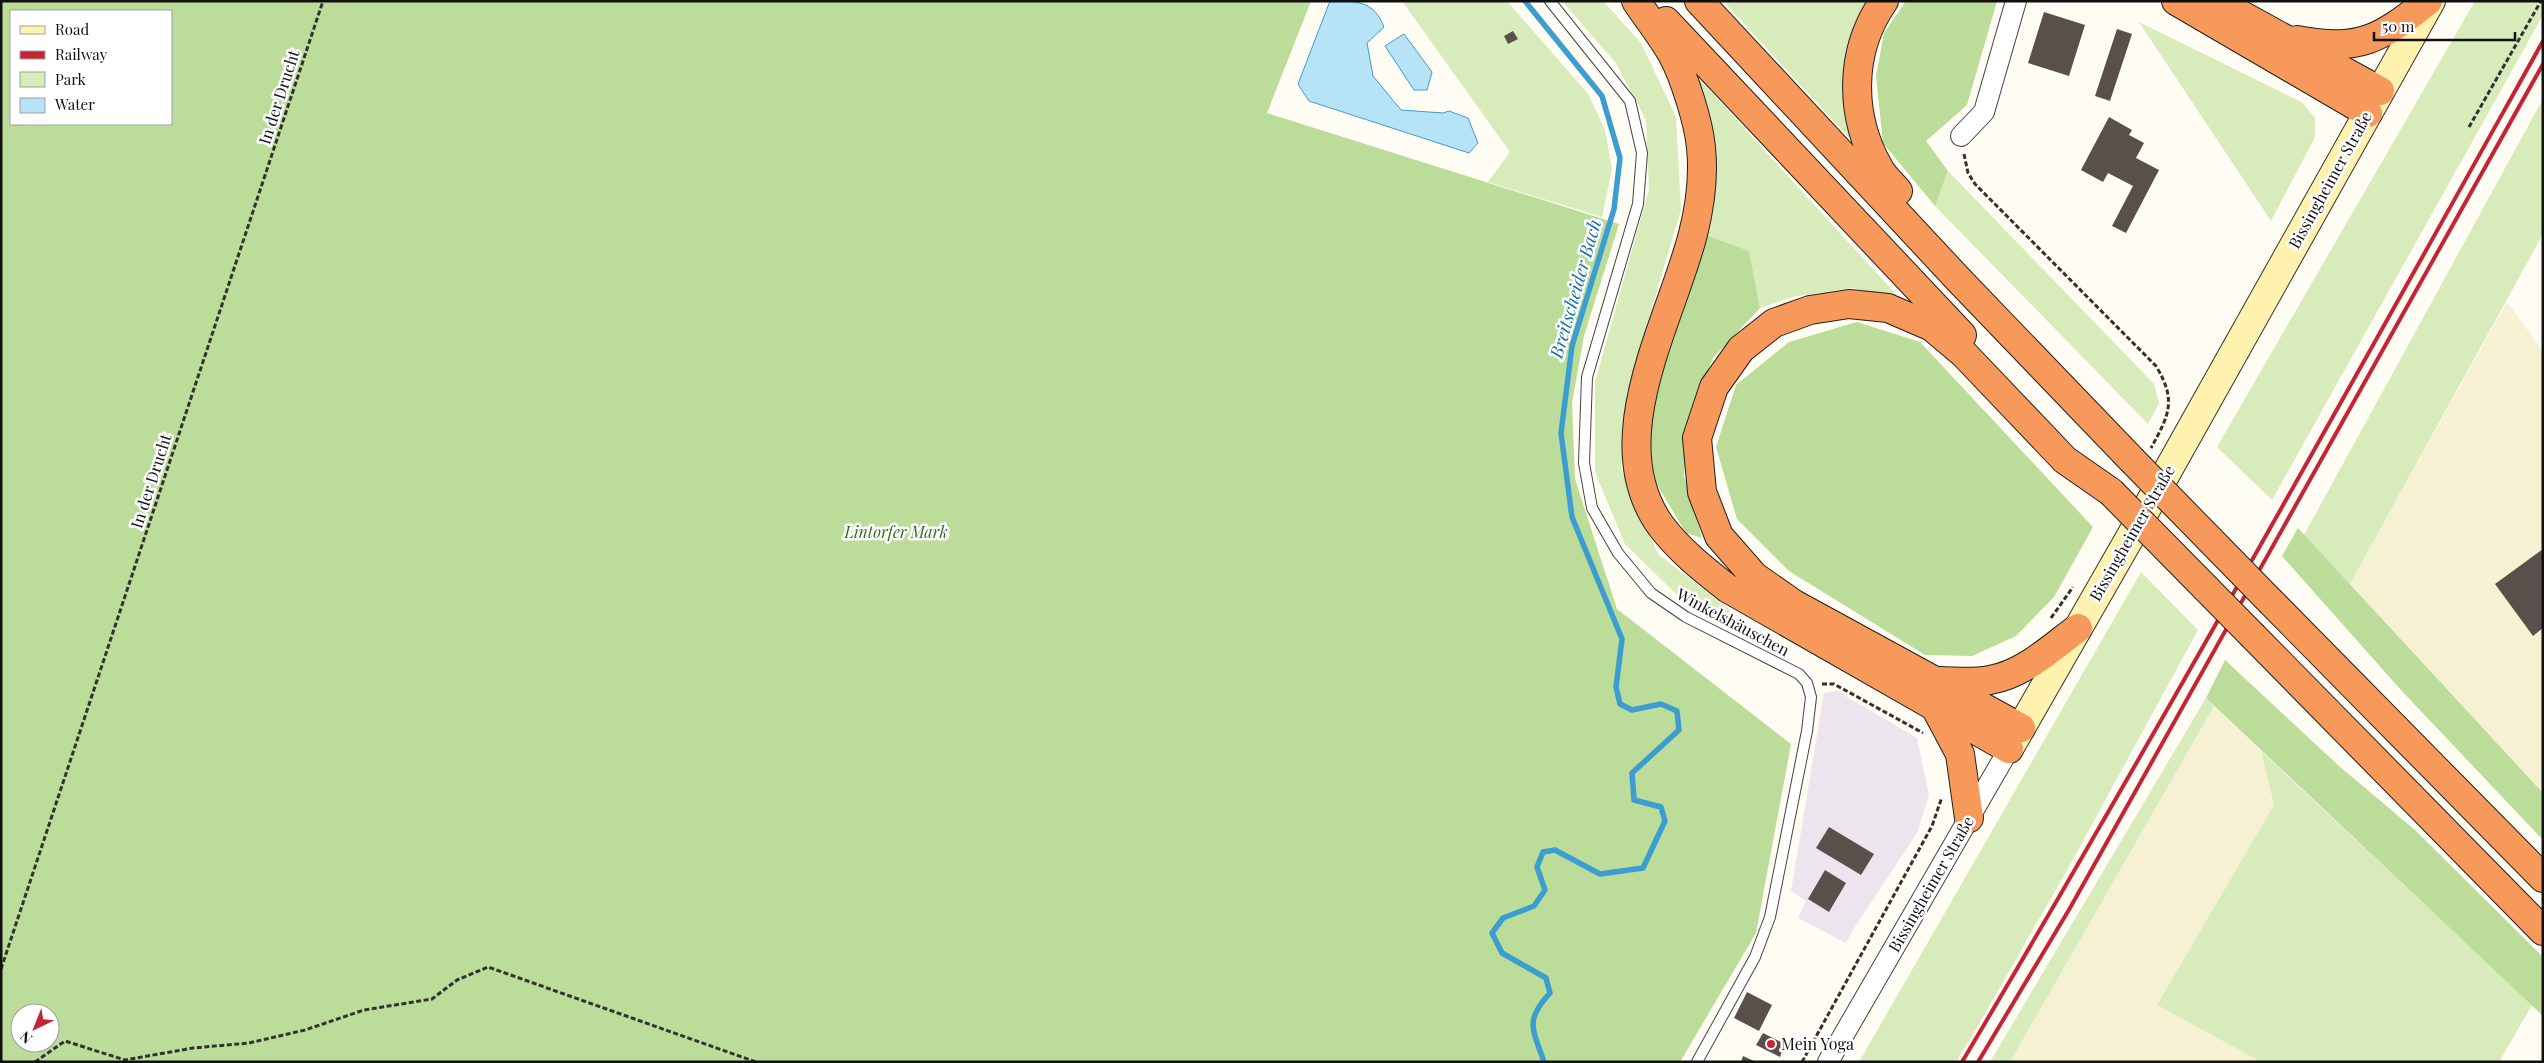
<svg xmlns="http://www.w3.org/2000/svg" width="2544" height="1063" font-family="'Playfair Display',serif">
<rect width="100%" height="100%" fill="#fffcf3"/>
<path fill="#ede5ee" d="M1837,691l80,47 12,57 -12,38 -64,97 -7,13 -48,-25 8,-17 -15,-10 33,-198z"/>
<path fill="#f6f1d2" d="M2507,302l36,49v442l-193,-209z
M2214,706l47,45 13,54 -117,200 104,57h-251z"/>
<path fill="#d7ebbb" d="M1402,1h105l81,93 17,36 7,39 -10,48 -114,-35 22,-30z
M1562,1h41l38,42 35,74 5,93 -54,181 -6,77 37,86 81,63 -64,-24 -50,-49 -30,-72v-90l54,-193 -3,-69 -30,-57z
M1723,1h145l-15,141z
M2475,1h68v14l-271,485 -55,-53z
M2139,22l164,81 12,15v19l-44,84z
M1693,72l209,229 -49,-13 -61,9 -32,11 -11,-57 -45,-17z
M2543,99v135l-193,350 -46,-49z
M1948,171l206,213 5,19 -11,21 -213,-218z
M2141,572l57,58 -132,242 -94,164 -16,26h-97z
M2206,698l8,8 -204,356h-20z
M2261,751l271,254 -33,57h-238l-104,-57 117,-200z"/>
<path fill="#bcdc9a" fill-rule="evenodd" d="M1,1h1310l-44,112 352,111 -35,112 -12,67 3,76 42,130 174,135 -35,189 -76,129h-1679zM11,11h160v113h-160zM20,1013h30v30h-30z
M1906,1h91l-30,104 -41,36 22,30 -13,35 -52,-63 -7,-67 8,-43z
M1704,234l45,17 11,57 -47,50 -25,60 -4,58 18,62 -16,-5 -30,-50 -9,-49 10,-55z
M1857,322l63,20 173,185 -39,70 -38,39 -44,20 -47,-1 -136,-84 -52,-52 -21,-72 20,-62 53,-43z
M2298,528l245,265v47l-143,-151 -118,-133z
M2225,660l114,106 76,64 128,127v59l-337,-318z"/>
<path fill="#b7e3f7" stroke="#3c9dd0" d="M1330,1c25,0 44,-1 54,26l-17,16 6,33 28,34 42,3 6,-2 19,7 10,25 -9,10 -160,-52 -11,-17z
M1404,34l28,38 -5,18h-13l-29,-44z"/>
<g fill="none" stroke-linecap="round" stroke-linejoin="round">
<path stroke="#3c9dd0" stroke-width="5.5" d="M1525,1l77,95 18,62 -6,51 -42,137 -11,87 11,84 50,122 -6,48 4,17 12,6 29,-6 16,7 2,19 -47,43 2,27 27,7 4,14 -22,47 -43,6 -45,-24 -12,2 -6,15 8,23 -11,16 -31,12 -11,15 10,20 44,25 4,15c-26,28 -17,36 -6,69"/>
</g>
<path fill="#59504c" d="M2044,12l41,13 -16,51 -41,-13z
M2117,29l15,5 -22,67 -15,-5z
M1513,31l5,8 -10,5 -4,-8z
M2109,117l23,13 -3,5 15,8 -8,15 23,12 -33,63 -14,-7 21,-40 -25,-13 -5,9 -22,-12z
M2543,549v79l-10,8 -38,-52z
M1829,827l45,27 -13,21 -45,-27z
M1825,870l21,13 -17,29 -21,-13z
M1747,992l25,13 -13,26 -25,-13z
M1763,1033l22,11 -5,13 -24,-12z
M1743,1056l13,6h-15z"/>
<g fill="none" stroke-linecap="round" stroke-linejoin="round">
<defs>
<path id="lane" d="M1550,1l80,100 12,52 -4,51 -51,173 -3,86 8,45 26,45 33,40 35,24 113,57 8,9 4,14 -4,34 -37,186 -15,40 -58,105"/>
<path id="street" d="M1961,136l23,-24 32,-111
M1828,1062l181,-313"/>
<path id="secondary" d="M2010,747l134,-234 287,-512"/>
<path id="highway" d="M1636,1c12,18 26,35 36,53 12,22 27,69 29,94 3,28 -1,58 -8,86 -22,87 -94,207 -32,292 19,25 42,43 66,62l282,161
M1699,1l259,278 173,180
M1884,1c-35,50 -35,114 -5,167 4,8 13,16 19,23
M2176,1l192,112
M2216,1l164,90
M1666,21l296,314
M2297,40c63,12 83,-1 131,-39
M2272,603l271,275
M2254,637l289,294
M1939,681c17,1 35,2 51,-1 34,-6 61,-32 88,-52
M1935,707l25,47 9,64
M2021,728l-227,-124 -40,-28 -35,-40 -17,-44 -5,-54 17,-51 27,-38 33,-26 36,-13 39,-6 39,4 44,19 32,27 101,106 46,32"/>
</defs>
<use href="#lane" stroke="#434343" stroke-width="12"/>
<use href="#street" stroke="#434343" stroke-width="22"/>
<use href="#secondary" stroke="#323232" stroke-width="30"/>
<use href="#highway" stroke="#212121" stroke-width="30"/>
<path stroke="#323232" stroke-width="3" stroke-dasharray="5 2.5" stroke-linecap="butt" d="M2469,127l72,-126
M1964,154l4,19 7,11 181,182c21,35 13,49 -5,82
M2051,618l22,-31
M1822,684h12l89,49
M1,969l322,-968
M35,1062l30,-21 60,19 68,-12 56,-5 56,-13 59,-20 68,-11 25,-19 31,-13 268,95
M1802,1062l130,-236 10,-29"/>
<use href="#lane" stroke="#fff" stroke-width="10"/>
<use href="#street" stroke="#fff" stroke-width="20"/>
<use href="#secondary" stroke="#fff2ae" stroke-width="28"/>
<use href="#highway" stroke="#f6995a" stroke-width="28"/>
<path stroke="#c42435" stroke-width="4" d="M1962,1062c200,-337 390,-679 581,-1021
M1978,1062l92,-154 473,-844"/>
<defs>
<path id="highway-bridge" d="M2131,459l141,144
M2111,492l143,145"/>
</defs>
<use href="#highway-bridge" stroke="#212121" stroke-width="30" stroke-linecap="butt"/>
<use href="#highway-bridge" stroke="#f6995a" stroke-width="28"/>
</g>
<circle fill="#c42435" stroke="#fff" stroke-width="2" cx="1771" cy="1044" r="5"/>
<g text-anchor="middle" stroke-width="5" stroke-linejoin="round" paint-order="stroke">
<g font-size="16" fill="#101010" stroke="#fff">
<text transform="translate(279 97) rotate(-72)" y="6">In der Drucht</text>
<text transform="translate(2330 180) rotate(-61)" y="6">Bissingheimer Straße</text>
<text transform="translate(151 481) rotate(-72)" y="6">In der Drucht</text>
<text transform="translate(2132 533) rotate(-60)" y="6">Bissingheimer Straße</text>
<text transform="translate(1733 622) rotate(28)" y="6">Winkelshäuschen</text>
<text transform="translate(1931 884) rotate(-60)" y="6">Bissingheimer Straße</text>
</g>
<g font-size="16" font-style="italic" fill="#326a1e" stroke="#fff">
<text x="896" y="538">Lintorfer Mark</text>
</g>
<g font-size="16" fill="#101010" stroke="#fff" text-anchor="start">
<text x="1781" y="1050">Mein Yoga</text>
</g>
<g font-size="18" font-style="italic" fill="#166fa6" stroke="#fff">
<text transform="translate(1576 289) rotate(-74)" y="6">Breitscheider Bach</text>
</g>
</g>
<rect width="2544" height="1063" fill="none" stroke="#101010" stroke-width="5"/>
<rect x="10" y="10" width="162" height="115" fill="#ffffff" stroke="#9f9f9f"/>
<rect x="20" y="26" width="25" height="8" fill="#fff2ae" stroke="#9f9f9f"/>
<text x="55" y="35" font-size="15" fill="#101010">Road</text>
<rect x="20" y="51" width="25" height="8" fill="#c42435" stroke="#9f9f9f"/>
<text x="55" y="60" font-size="15" fill="#101010">Railway</text>
<rect x="20" y="72" width="25" height="15" fill="#d7ebbb" stroke="#9f9f9f"/>
<text x="55" y="85" font-size="15" fill="#101010">Park</text>
<rect x="20" y="98" width="25" height="15" fill="#b7e3f7" stroke="#9f9f9f"/>
<text x="55" y="110" font-size="15" fill="#101010">Water</text>
<g transform="translate(35 1028) rotate(223)"><circle r="24" fill="#ffffff" stroke="#9f9f9f"/>
<path d="M0-4L9 19L0 12L-9 19Z" fill="#c42435"/>
<text y="-8" font-size="14" font-weight="bold" text-anchor="middle" fill="#101010">N</text>
</g>
<path d="M2374 32v8h141v-8" fill="none" stroke="#101010" stroke-width="2.5"/>
<text x="2382" y="32" font-size="15" fill="#101010" stroke="#ffffff" stroke-width="4" paint-order="stroke">50 m</text>
</svg>
